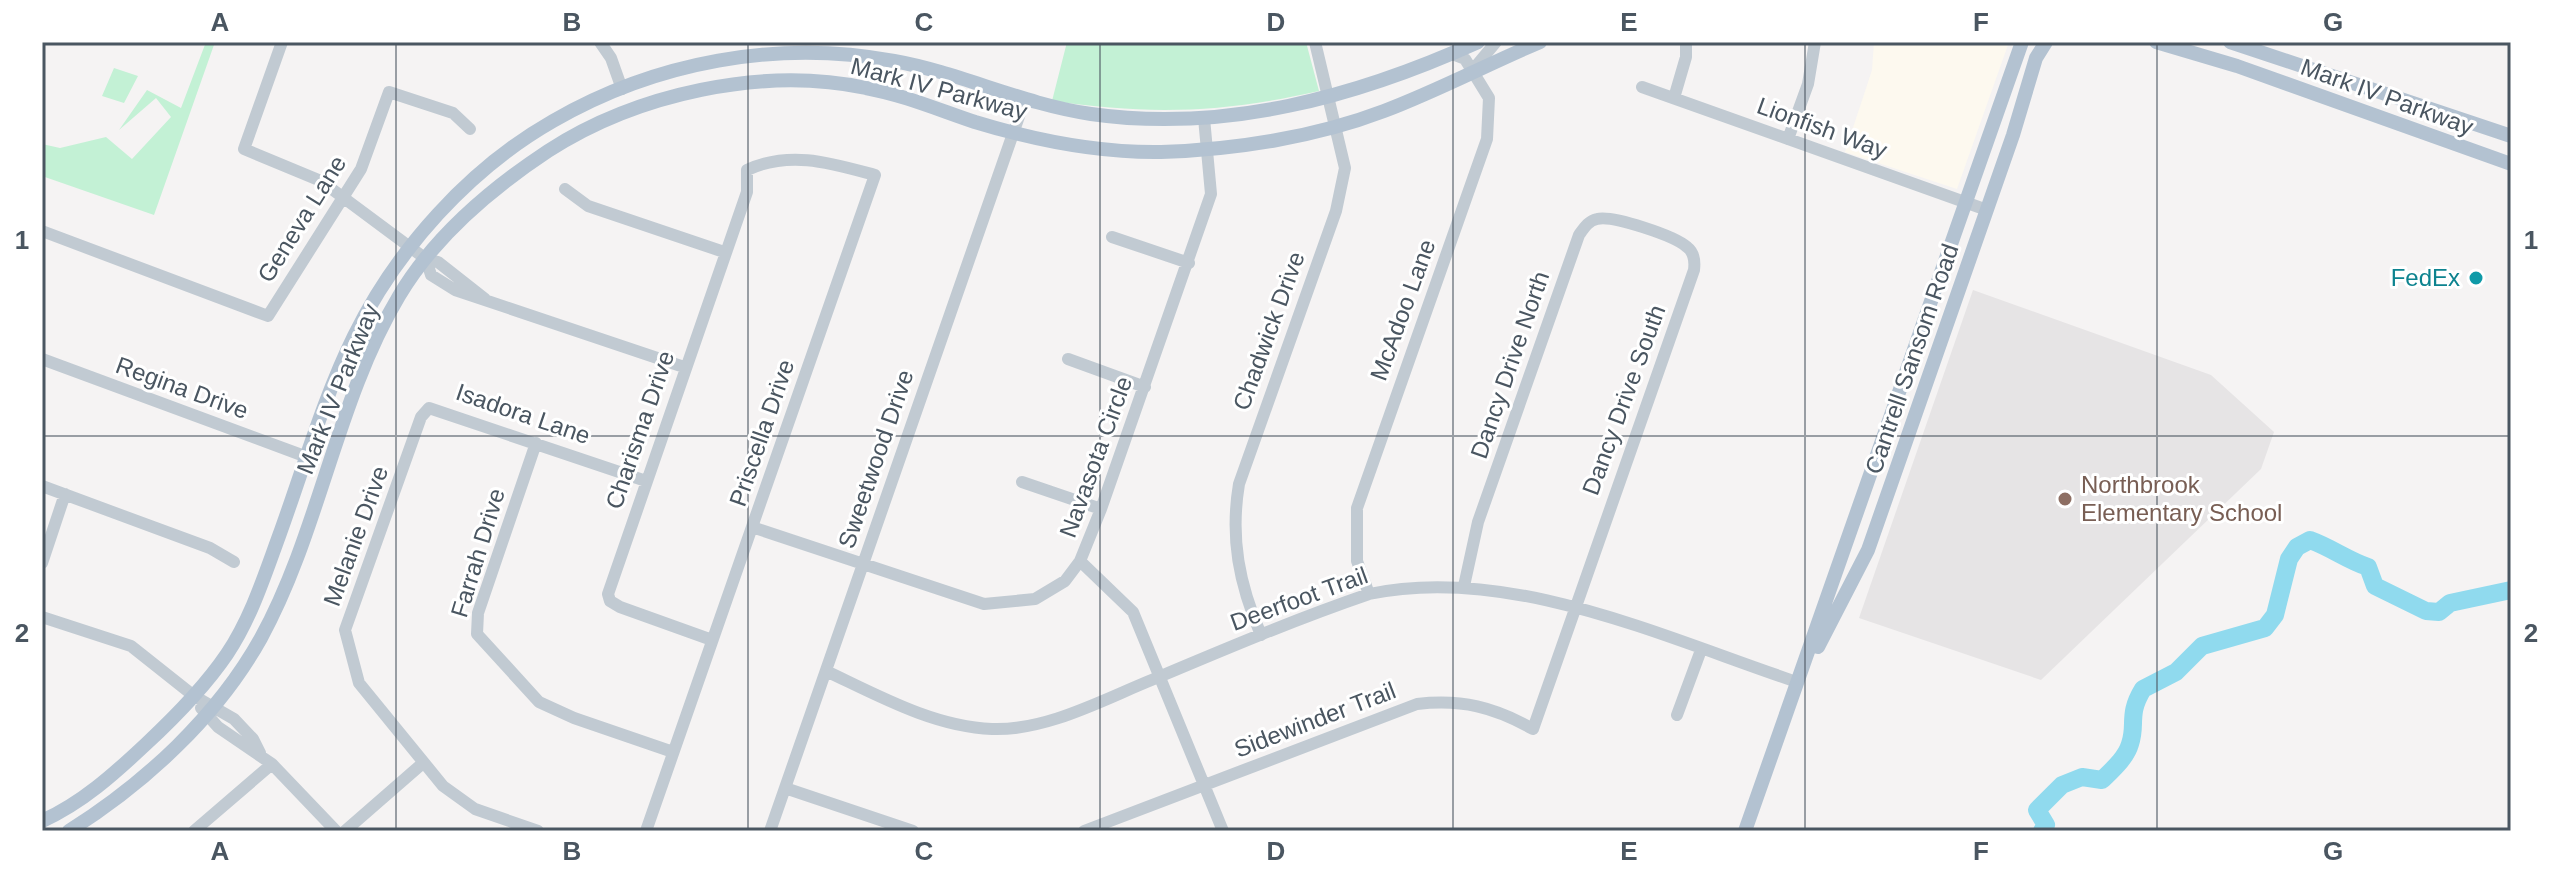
<svg xmlns="http://www.w3.org/2000/svg" width="2553" height="873" font-family="Arial,sans-serif">
<rect width="100%" height="100%" fill="#f5f3f3"/>
<path fill="#fdf9ef" d="M1874,42h135l-52,147 -112,-37 27,-82z"/>
<path fill="#e6e4e5" d="M1973,290l238,85 63,57 -13,37 -220,211 -182,-62z"/>
<path fill="#c3f1d5" d="M206,42h9l-61,173 -112,-39v-32l18,4 46,-11 26,22 39,-42 -15,-19 -37,32 28,-40 34,18z
M1067,42h239l13,49c-97,22 -169,24 -267,10z
M114,68l24,8 -14,27 -22,-7z"/>
<g fill="none" stroke-linecap="round" stroke-linejoin="round">
<path stroke="#90daee" stroke-width="18" d="M2042,831l4,-6 -9,-15 25,-25 20,-8 20,3c10,-10 24,-22 28,-36 7,-20 -3,-29 13,-55l33,-17 26,-26 63,-18 10,-13 14,-56 8,-12 13,-7c22,8 37,20 58,27l7,19 51,25 13,1 11,-9 61,-13"/>
<path stroke="#c1cad2" stroke-width="12" d="M282,42l-38,107 77,32 105,78 12,3 47,37
M600,42l11,16 11,31
M1471,72l25,-30
M1642,87l345,123
M1674,98l12,-41v-15
M1788,139l20,-55 7,-42
M565,189l23,17 136,46
M42,231l226,85 93,-147 28,-77 64,21 17,16
M1112,237l77,26
M426,259l5,16 24,15 229,77
M42,359l265,98
M1068,359l77,28
M536,443l-58,170 -1,21 62,68 35,16 99,34
M1022,482l79,27
M42,486l168,62 24,14
M752,527l232,77 51,-5 30,-18 15,-20 21,-52 110,-315 -7,-76
M1080,561l53,51 90,219
M42,563l23,-69
M1369,594l-12,-33v-53l130,-369 2,-41 -24,-39 -13,-5
M42,617l89,29 63,50 40,23 19,20 7,14
M1261,635c-22,-51 -31,-97 -22,-151l97,-273 9,-43 -30,-126
M826,671c51,24 108,56 166,58 55,2 112,-30 162,-50 71,-30 142,-60 215,-85 140,-30 296,44 428,88
M201,708l17,19 54,37 64,67
M1677,715l24,-65
M785,788l128,43
M194,831l78,-67
M345,831l78,-68
M538,831l-63,-22 -32,-23 -84,-103 -14,-53 76,-213 8,-9 217,73
M646,831c35,-101 71,-202 106,-304l1,-3 122,-349c-44,-12 -85,-25 -128,-5v22l-139,402 2,7 10,6 92,33
M770,831l254,-729
M1084,831l333,-127c45,-5 77,3 116,25l161,-459c1,-8 1,-17 -7,-23 -12,-11 -74,-32 -90,-28 -9,2 -13,9 -18,16l-101,287 -14,64"/>
<path stroke="#b3c2d1" stroke-width="14" d="M2156,42l81,24 274,98
M2230,42l281,94
M1818,647l50,-97 145,-415 23,-77 10,-16
M42,821c40,-18 72,-47 104,-77 29,-27 58,-56 81,-90 24,-36 37,-77 52,-118 24,-66 44,-137 75,-200 43,-87 115,-167 199,-215 102,-59 225,-82 341,-60 67,12 128,43 197,53 134,19 265,-17 387,-72
M69,831c76,-48 148,-114 192,-193 59,-108 75,-237 138,-342 35,-59 93,-108 149,-145 88,-57 214,-85 318,-63 38,7 73,22 109,34 59,18 124,31 186,30 73,-2 155,-15 223,-41 53,-20 104,-47 156,-69
M1745,831l277,-789"/>
</g>
<path fill="none" stroke="#4a5661" stroke-width="2" stroke-opacity="0.55" d="M396,42v789M748,42v789M1100,42v789M1453,42v789M1805,42v789M2157,42v789M42,436h2469"/>
<circle fill="#0f9aa8" stroke="#fff" stroke-width="3" cx="2476" cy="278" r="8"/>
<circle fill="#8d6e63" stroke="#fff" stroke-width="3" cx="2065" cy="499" r="8"/>
<g text-anchor="middle" stroke-width="6" stroke-linejoin="round" paint-order="stroke">
<g font-size="24" fill="#4a5661" stroke="#fff">
<text transform="translate(939 89) rotate(15)" y="8">Mark IV Parkway</text>
<text transform="translate(2387 97) rotate(20)" y="8">Mark IV Parkway</text>
<text transform="translate(1822 128) rotate(20)" y="8">Lionfish Way</text>
<text transform="translate(302 219) rotate(-58)" y="8">Geneva Lane</text>
<text transform="translate(1403 310) rotate(-70)" y="8">McAdoo Lane</text>
<text transform="translate(1269 331) rotate(-70)" y="8">Chadwick Drive</text>
<text transform="translate(1912 359) rotate(-71)" y="8">Cantrell Sansom Road</text>
<text transform="translate(1510 365) rotate(-71)" y="8">Dancy Drive North</text>
<text transform="translate(182 388) rotate(20)" y="8">Regina Drive</text>
<text transform="translate(338 389) rotate(-68)" y="8">Mark IV Parkway</text>
<text transform="translate(1624 400) rotate(-70)" y="8">Dancy Drive South</text>
<text transform="translate(523 414) rotate(19)" y="8">Isadora Lane</text>
<text transform="translate(640 430) rotate(-71)" y="8">Charisma Drive</text>
<text transform="translate(762 433) rotate(-71)" y="8">Priscella Drive</text>
<text transform="translate(1096 457) rotate(-70)" y="8">Navasota Circle</text>
<text transform="translate(876 459) rotate(-71)" y="8">Sweetwood Drive</text>
<text transform="translate(356 536) rotate(-70)" y="8">Melanie Drive</text>
<text transform="translate(478 553) rotate(-73)" y="8">Farrah Drive</text>
<text transform="translate(1299 599) rotate(-20)" y="8">Deerfoot Trail</text>
<text transform="translate(1315 720) rotate(-21)" y="8">Sidewinder Trail</text>
</g>
<g font-size="24" fill="#0d838f" stroke="#fff" text-anchor="end">
<text x="2460" y="286">FedEx</text>
</g>
<g font-size="24" fill="#785e54" stroke="#fff" text-anchor="start">
<text x="2081" y="493">Northbrook<tspan x="2081" dy="28">Elementary School</tspan></text>
</g>
</g>
<rect width="2553" height="873" fill="none" stroke="#ffffff" stroke-width="88"/>
<rect x="44" y="44" width="2465" height="785" fill="none" stroke="#4a5661" stroke-width="3"/>
<g font-size="26" text-anchor="middle" font-weight="bold" fill="#4a5661">
<text x="220" y="31">A</text>
<text x="572" y="31">B</text>
<text x="924" y="31">C</text>
<text x="1276" y="31">D</text>
<text x="1629" y="31">E</text>
<text x="1981" y="31">F</text>
<text x="2333" y="31">G</text>
<text x="22" y="249">1</text>
<text x="2531" y="249">1</text>
<text x="22" y="642">2</text>
<text x="2531" y="642">2</text>
<text x="220" y="860">A</text>
<text x="572" y="860">B</text>
<text x="924" y="860">C</text>
<text x="1276" y="860">D</text>
<text x="1629" y="860">E</text>
<text x="1981" y="860">F</text>
<text x="2333" y="860">G</text>
</g>
</svg>
